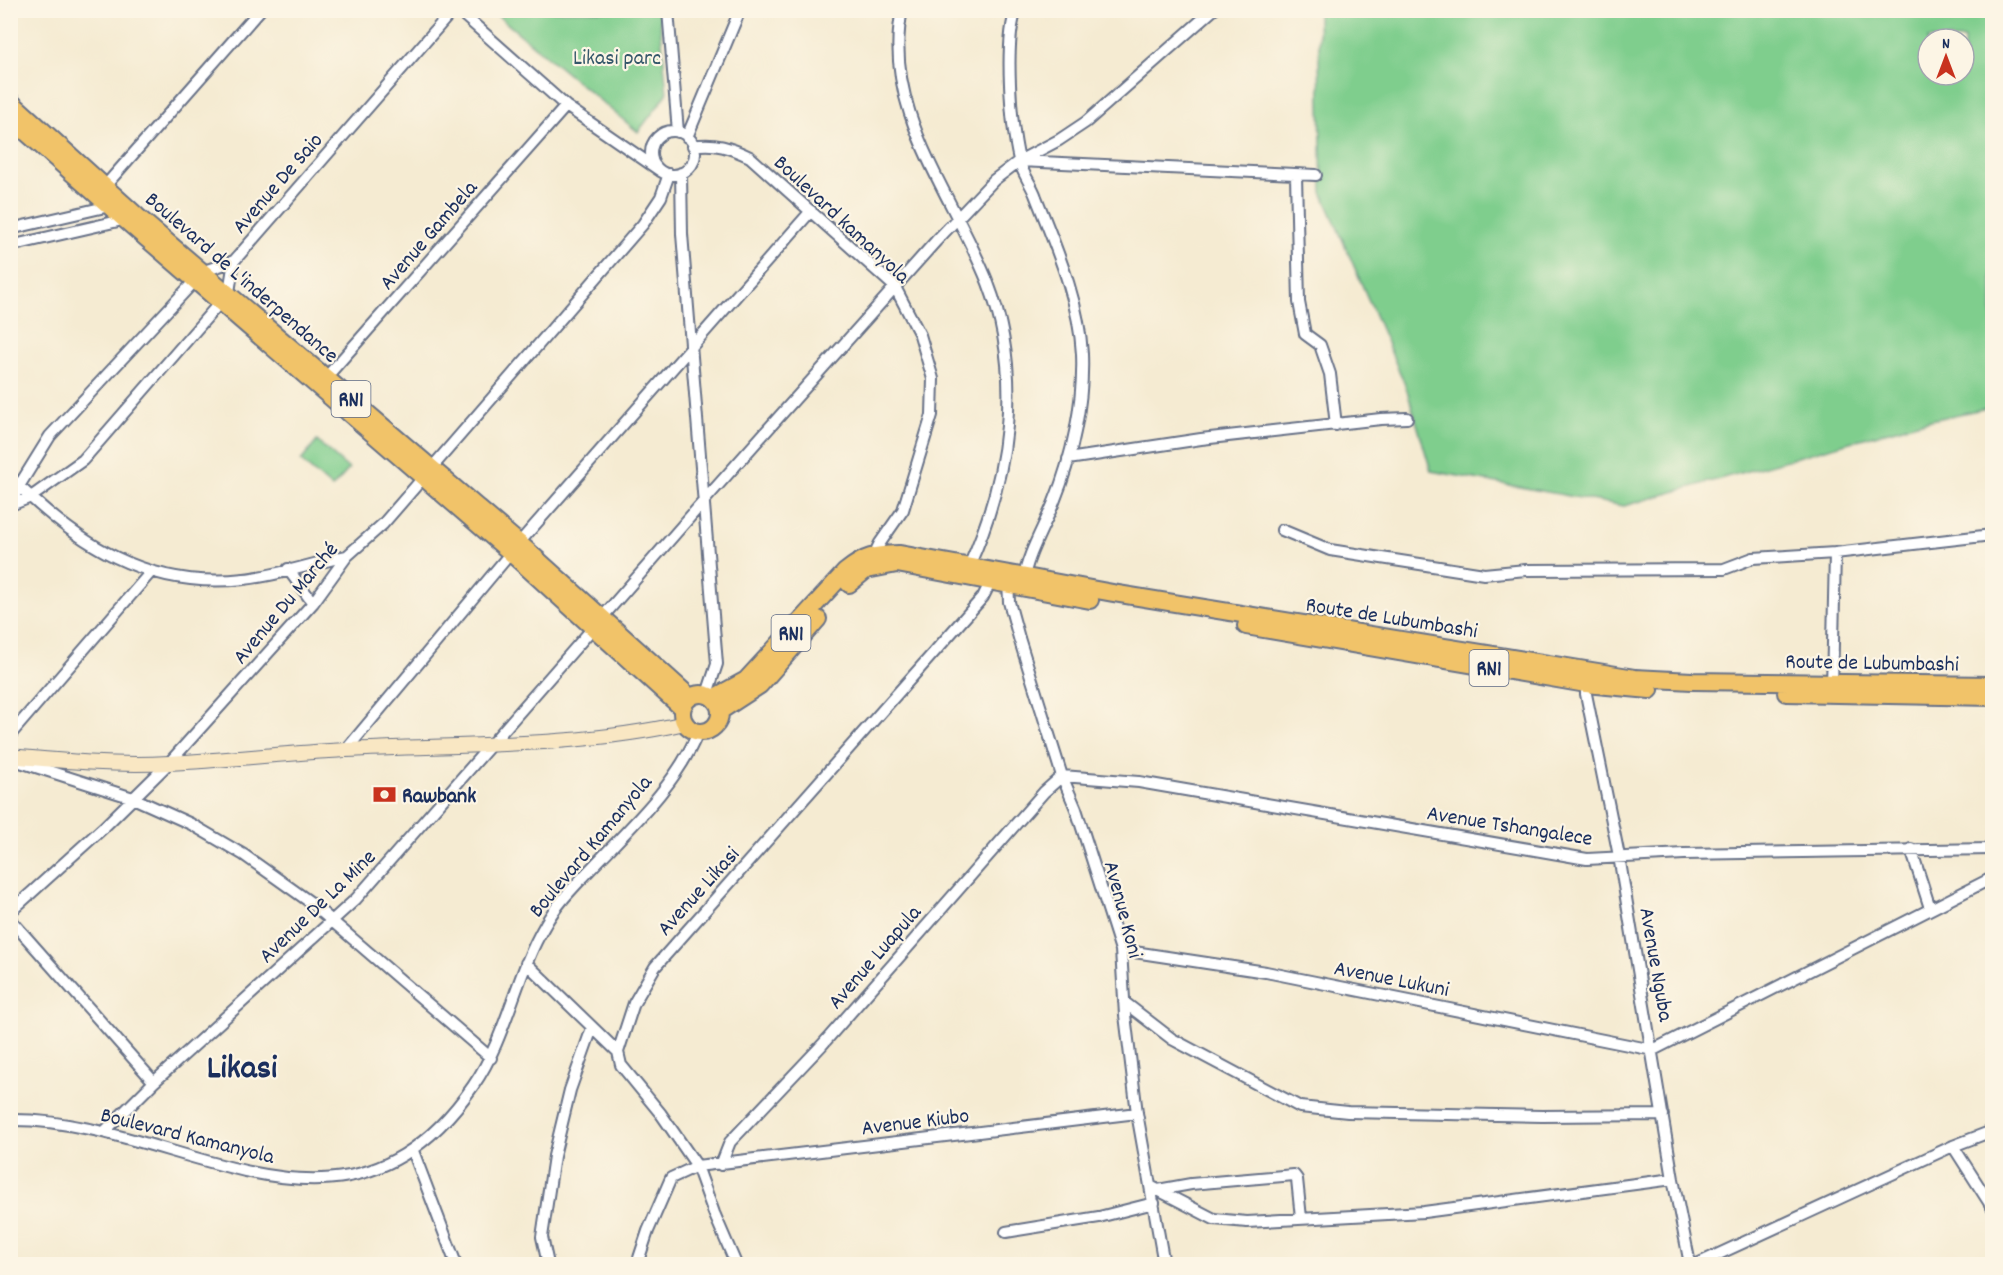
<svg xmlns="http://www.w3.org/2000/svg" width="2003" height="1275" font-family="Dekko,sans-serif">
<rect width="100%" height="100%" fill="#fcf5e5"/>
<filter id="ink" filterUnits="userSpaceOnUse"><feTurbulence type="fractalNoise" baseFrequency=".0167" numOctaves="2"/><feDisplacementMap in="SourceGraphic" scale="12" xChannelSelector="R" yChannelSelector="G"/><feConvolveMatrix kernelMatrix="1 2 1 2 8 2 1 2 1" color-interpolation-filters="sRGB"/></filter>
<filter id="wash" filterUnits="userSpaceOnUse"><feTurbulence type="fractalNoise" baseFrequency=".008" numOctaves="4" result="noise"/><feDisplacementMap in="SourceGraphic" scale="24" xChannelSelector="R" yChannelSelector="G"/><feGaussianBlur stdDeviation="1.35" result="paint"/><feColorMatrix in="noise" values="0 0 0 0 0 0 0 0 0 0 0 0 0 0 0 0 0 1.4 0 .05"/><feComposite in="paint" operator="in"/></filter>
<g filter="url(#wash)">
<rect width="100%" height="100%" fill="#f5ebd2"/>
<path fill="#7fce8d" stroke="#4d7e76" stroke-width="1.5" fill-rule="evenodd" d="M492,11h167l8,83 -29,38z
M1318,11h674v396l-75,16 -293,83 -193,-35 -25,-84 -84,-195zM1928,39h36v36h-36z
M317,441l32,28 -17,19 -31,-27z"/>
</g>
<g filter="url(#ink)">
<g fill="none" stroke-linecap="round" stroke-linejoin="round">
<defs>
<path id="minor" d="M458,10l108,96 93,64
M668,10l10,122
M902,10c-21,99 52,186 86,273 36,93 21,194 -19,283
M1016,10c-12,33 -5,115 3,150 3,13 13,25 17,37 20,51 43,102 46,157 2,48 -10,104 -28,148 -10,25 -27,53 -31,80
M651 153a22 22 0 1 1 44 0a22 22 0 1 1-44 0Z
M687,137l53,-127
M693,146c22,-4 38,2 57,11l145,130 25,48 13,44 -1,36 -29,95 -23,33 -6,12 1,5
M1020,161l296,14
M681,173l1,61 35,430 -10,30
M1296,175l3,127 6,32 15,11 10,29 6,51
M105,186l155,-176
M10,229l104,-24
M10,246l117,-27
M322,382l244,-276
M1068,459l133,-20 180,-20 26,-1
M10,477c66,67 138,113 234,102 34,-3 69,-16 103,-23
M13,504l18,-7 52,-37 146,-168 5,-31
M10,506l9,-20 31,-50 154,-165 30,-10 219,-251
M1282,530l48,20 154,24 42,-4 198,-1 29,-11 82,-5
M288,569l25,34
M1008,580l1,22 10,36 43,138 14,33 45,141 4,65 12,98 27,151
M1586,680v14l33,162 54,323 17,85
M1832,688l3,-135 157,-18
M10,735l140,-162
M346,750l173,-207 292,-332
M17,761l116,37 58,26 53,31 66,47 181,156
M1911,849l19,59
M10,912l93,-84 66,-65 144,-160 34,-47 36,-32 260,-300 18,-27 8,-23
M10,919l144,163
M1121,950l145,22 387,78 339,-172
M526,963l92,89
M1124,1002l48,37 128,68 48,5 194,4 121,-1
M10,1120c169,-2 332,155 463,-34 34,-49 42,-110 72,-161 11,-20 26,-35 41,-51 40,-43 90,-87 112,-142
M105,1131l49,-49 202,-183 347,-397 233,-261 58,-61 25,-19 40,-21 27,-18 127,-112
M1953,1146l39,61
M413,1151l43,113
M721,1165l9,-23 92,-97 222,-253 18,-16 77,6 448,77 97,-5 308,-5
M1152,1187l62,32 33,3 177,-10 249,-33
M1158,1190l33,-6 103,-9 3,4 4,39
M1006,1232l93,-15 55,-14
M548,1264l-6,-27 12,-81 16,-66 22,-62
M637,1264l11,-33 23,-53 26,-12 440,-53
M736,1264l-22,-51 -17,-47 -36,-52 -40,-49 -3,-13 16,-49 21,-36 328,-370 7,-14
M1697,1264l256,-118 39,-15"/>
<path id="secondary" d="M10,756c53,5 106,10 159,7 59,-3 118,-10 177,-13 112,-6 229,-2 339,-27"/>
<path id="trunk" d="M10,101l127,115 382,327 171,154
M10,118l114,101 387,334 171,155
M849,584l17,-14 31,-6 193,36
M1246,626l340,58 64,6
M1786,693l206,4
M682 713a19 19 0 1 1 38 0a19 19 0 1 1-38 0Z
M713,698l33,-18 99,-108c21,-17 29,-17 55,-18l213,39 522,85 57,3 300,4
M720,711l40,-26 58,-66"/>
</defs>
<use href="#minor" stroke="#677187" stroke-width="14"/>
<use href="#secondary" stroke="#677187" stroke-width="16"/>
<use href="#trunk" stroke="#677187" stroke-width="20"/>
<use href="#minor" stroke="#fff" stroke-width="10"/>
<use href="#secondary" stroke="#f9e7c3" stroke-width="14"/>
<use href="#trunk" stroke="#f1c369" stroke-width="16"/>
</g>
</g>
<defs>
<symbol id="bank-bare" viewBox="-9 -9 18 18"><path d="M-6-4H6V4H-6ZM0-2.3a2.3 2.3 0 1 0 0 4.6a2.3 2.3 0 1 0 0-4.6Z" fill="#c8321e" stroke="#fcf5e5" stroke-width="2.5" paint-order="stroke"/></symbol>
</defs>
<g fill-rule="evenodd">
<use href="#bank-bare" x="368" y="778" width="33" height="33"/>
</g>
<g text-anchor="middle" stroke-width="4.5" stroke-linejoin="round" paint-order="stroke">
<g fill="#fcf5e5" stroke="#5e6a86" stroke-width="1.5">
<rect x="331.5" y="381" width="39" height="36" rx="4.5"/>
<rect x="771.5" y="615" width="39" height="36" rx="4.5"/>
<rect x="1469.5" y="650" width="39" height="36" rx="4.5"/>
</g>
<g font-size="21" font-weight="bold" fill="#1b2f5e">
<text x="351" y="406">RN1</text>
<text x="791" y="640">RN1</text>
<text x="1489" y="675">RN1</text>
</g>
<g font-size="22" fill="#34576a" stroke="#fcf5e5">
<text x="617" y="64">Likasi parc</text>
</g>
<g font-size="22" fill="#1b2f5e" stroke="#fcf5e5">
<text transform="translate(276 182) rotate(-49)" y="8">Avenue De Saio</text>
<text transform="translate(843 218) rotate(43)" y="8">Boulevard kamanyola</text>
<text transform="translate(427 234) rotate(-49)" y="8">Avenue Gambela</text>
<text transform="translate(243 276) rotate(41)" y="8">Boulevard de L'inderpendance</text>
<text transform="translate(284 602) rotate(-50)" y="8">Avenue Du Marché</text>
<text transform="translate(1392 616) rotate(9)" y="8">Route de Lubumbashi</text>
<text transform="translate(1872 661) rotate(1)" y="8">Route de Lubumbashi</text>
<text transform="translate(1510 824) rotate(9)" y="8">Avenue Tshangalece</text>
<text transform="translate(589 845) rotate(-50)" y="8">Boulevard Kamanyola</text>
<text transform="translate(697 890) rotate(-48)" y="8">Avenue Likasi</text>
<text transform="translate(316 905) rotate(-44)" y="8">Avenue De La Mine</text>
<text transform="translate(1125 909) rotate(75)" y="8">Avenue Koni</text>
<text transform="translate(873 956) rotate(-49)" y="8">Avenue Luapula</text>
<text transform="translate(1658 964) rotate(80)" y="8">Avenue Nguba</text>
<text transform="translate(1392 977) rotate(11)" y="8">Avenue Lukuni</text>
<text transform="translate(915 1120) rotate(-7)" y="8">Avenue Kiubo</text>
<text transform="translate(188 1134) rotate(14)" y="8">Boulevard Kamanyola</text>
</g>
<g font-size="22" font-weight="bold" fill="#1b2f5e" stroke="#fcf5e5" text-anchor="start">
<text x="402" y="802">Rawbank</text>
</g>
<g font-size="34" font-weight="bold" fill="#1b2f5e" stroke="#fcf5e5">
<text x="242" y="1077">Likasi</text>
</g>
</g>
<rect width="2003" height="1275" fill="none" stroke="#fcf5e5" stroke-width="36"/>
<g transform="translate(1946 57)"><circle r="28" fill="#fcf5e5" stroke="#a2a6af" stroke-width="1.5"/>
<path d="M0-4.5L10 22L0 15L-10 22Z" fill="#c8321e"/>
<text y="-9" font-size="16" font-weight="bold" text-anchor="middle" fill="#1b2f5e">N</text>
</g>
</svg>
